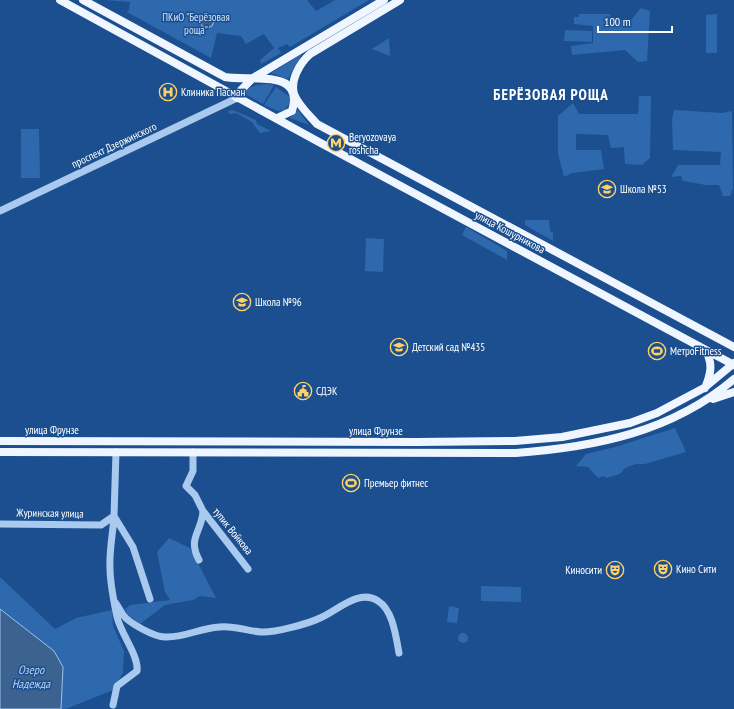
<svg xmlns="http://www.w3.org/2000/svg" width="734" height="709" font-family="'PT Sans Narrow',sans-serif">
<rect width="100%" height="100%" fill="#1b4f8f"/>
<path fill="#2e69ad" d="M104,0h203l9,11 19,-11h34l-79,47 -3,-3 -9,4 3,5 -20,11 -1,-4 14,-12 -10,-14 -18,10 -5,-8 -24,-3 -6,25 -84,-46 2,-2 1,-8z
M641,8l9,3 -3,50 -9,1 -13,-12 -53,5 -1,-9 22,-3v-17l-19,-2v-7h5v-3h31v5l21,1z
M717,14v39h-11v-38z
M565,30l27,1v11l-28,-1z
M389,38l1,18 -18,-7z
M302,54l-14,25 -17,-6z
M267,84l7,1 -11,19 -18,-10 2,-5 9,-4z
M276,87l14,10 -1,7 -4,6 -7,1 -14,-6z
M639,96h12l-1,62 -8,7 -17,-1 -1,-17 -13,1 -3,-13 -32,-1v16h25l3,19 -32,4 -8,4 -6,-23v-38l15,-13 6,11h59z
M233,110l23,10 1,4 14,7 -11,2 -8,-11 -16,-9 -7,1 -1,-3z
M298,110l11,15 -19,-7z
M674,110l48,3 10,-2 1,77 -3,8h-7l-4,-11h-13l-23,-4 -2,-5 -10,1 7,-12h42l1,-13 -48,-2 -1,-30z
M21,129h18l1,49h-19z
M525,220h24l1,11 3,2v8l-28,-16z
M466,227l41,24v9l-45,-25z
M366,238l18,1 -1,33 -18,-1z
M675,428l11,24 -41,12h-9l-11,4 -5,6 -14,4 -2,-2 -6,2 -10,-11 -12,-1 10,-12 29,-7z
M169,538l21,10 26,50 -16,-2 -7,4 -28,5 -25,19 -13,-9 -2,-6 5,-4 40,-5 -5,-8 -8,-40z
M0,577l55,52 21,-11 36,-8 1,16 11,25 -1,22 -10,17 -47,19h-5l2,-42 -9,-16 -54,-42z
M481,586l40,1v15l-40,-1z
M449,606l10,2 -2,15 -10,-1z
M458 638a5 5 0 1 1 10 0a5 5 0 1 1-10 0Z"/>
<path fill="#3c6290" stroke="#9cc4f0" d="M199,19v-1l16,1 -3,7 -5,2 -5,-2z
M0,609l54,42 9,16 -2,42h-61z"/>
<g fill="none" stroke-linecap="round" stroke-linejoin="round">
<path stroke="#a9c9ee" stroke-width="7" d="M0,211l237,-113
M193,452v19l-7,15 9,9 8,16
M114,516l19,31 17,52
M0,524l101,1 13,-9 2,-64
M199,560c-12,-22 3,-28 4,-49l45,58
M115,602c3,4 5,8 8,13 6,8 31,22 42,22 18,1 36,-9 54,-10 14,-2 28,4 42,5 12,1 47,-8 59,-14 17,-7 39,-30 58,-17 15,9 18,36 21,52
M113,705l4,-19 20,-15c2,-15 -16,-37 -20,-54 -3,-15 -7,-33 -7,-49 -1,-17 3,-35 4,-52"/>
<path stroke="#f0f6ff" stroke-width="8" d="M60,0l257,141 417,224
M83,0l142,77c22,5 81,-10 67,34l-15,7
M400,0l-90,54c-10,9 -20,26 -16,40 4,11 15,21 23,30l417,223
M237,98l4,-8 12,-12 131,-78
M705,388c6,-14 8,-24 1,-37
M713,399l21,-7
M0,441l417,1 98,-1 47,-4 68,-14 27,-10 47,-25 30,-25
M0,452l516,1c79,-6 156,-21 218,-74"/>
</g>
<defs>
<symbol id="hospital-ring" viewBox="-11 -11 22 22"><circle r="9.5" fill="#1b4f8f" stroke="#ffd166" stroke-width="1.5"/><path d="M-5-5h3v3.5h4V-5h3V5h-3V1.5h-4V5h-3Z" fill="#ffd166"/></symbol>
<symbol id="metro-ring" viewBox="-11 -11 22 22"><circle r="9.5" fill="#1b4f8f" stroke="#ffd166" stroke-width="1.5"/><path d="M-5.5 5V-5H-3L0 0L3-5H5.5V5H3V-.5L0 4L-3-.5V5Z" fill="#ffd166"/></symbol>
<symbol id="school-ring" viewBox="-11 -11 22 22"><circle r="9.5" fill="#1b4f8f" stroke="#ffd166" stroke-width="1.5"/><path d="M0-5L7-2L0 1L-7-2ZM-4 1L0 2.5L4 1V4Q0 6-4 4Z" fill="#ffd166"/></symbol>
<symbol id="stadium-ring" viewBox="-11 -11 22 22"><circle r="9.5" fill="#1b4f8f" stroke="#ffd166" stroke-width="1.5"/><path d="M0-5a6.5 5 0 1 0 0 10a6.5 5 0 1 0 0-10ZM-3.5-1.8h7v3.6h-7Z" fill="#ffd166"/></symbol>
<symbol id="civic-ring" viewBox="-11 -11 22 22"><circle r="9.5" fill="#1b4f8f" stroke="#ffd166" stroke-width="1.5"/><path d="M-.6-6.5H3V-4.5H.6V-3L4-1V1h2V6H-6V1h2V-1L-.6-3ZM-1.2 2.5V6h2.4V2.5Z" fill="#ffd166"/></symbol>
<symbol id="theatre-ring" viewBox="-11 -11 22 22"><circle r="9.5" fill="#1b4f8f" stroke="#ffd166" stroke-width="1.5"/><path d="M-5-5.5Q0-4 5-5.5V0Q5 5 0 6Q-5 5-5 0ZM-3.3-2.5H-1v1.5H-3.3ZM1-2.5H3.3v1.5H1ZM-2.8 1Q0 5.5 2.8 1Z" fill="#ffd166"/></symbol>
</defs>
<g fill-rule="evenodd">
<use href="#hospital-ring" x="158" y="82" width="20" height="20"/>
<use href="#metro-ring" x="326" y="133" width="20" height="20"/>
<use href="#school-ring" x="597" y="179" width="20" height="20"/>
<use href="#school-ring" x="232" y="292" width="20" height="20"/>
<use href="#school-ring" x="389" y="337" width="20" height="20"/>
<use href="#stadium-ring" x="647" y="341" width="20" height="20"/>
<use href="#civic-ring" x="293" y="381" width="20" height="20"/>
<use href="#stadium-ring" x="341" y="473" width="20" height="20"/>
<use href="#theatre-ring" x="653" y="559" width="20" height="20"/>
<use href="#theatre-ring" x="605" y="560" width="20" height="20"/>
</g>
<g text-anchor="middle" stroke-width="3" stroke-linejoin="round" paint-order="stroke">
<g font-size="11" fill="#cfe3fa" stroke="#1b4f8f">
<text x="196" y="21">ПКиО "Берёзовая<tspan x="196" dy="13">роща"</tspan></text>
</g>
<g font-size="11" fill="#fff" stroke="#1b4f8f" text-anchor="start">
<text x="181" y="96">Клиника Пасман</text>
<text x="349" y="141">Beryozovaya<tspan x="349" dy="13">roshcha</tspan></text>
<text x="620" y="193">Школа №53</text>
<text x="255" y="306">Школа №96</text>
<text x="412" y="351">Детский сад №435</text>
<text x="670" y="355">МетроFitness</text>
<text x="316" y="395">СДЭК</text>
<text x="364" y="487">Премьер фитнес</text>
<text x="676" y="573">Кино Сити</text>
<text x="602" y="574" text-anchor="end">Киносити</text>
</g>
<g font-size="11" fill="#fff" stroke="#1b4f8f">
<text transform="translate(114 145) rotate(-25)" y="4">проспект Дзержинского</text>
<text transform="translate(510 232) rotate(28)" y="4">улица Кошурникова</text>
<text x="52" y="434">улица Фрунзе</text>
<text x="376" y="435">улица Фрунзе</text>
<text transform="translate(50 513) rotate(1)" y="4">Журинская улица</text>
<text transform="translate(233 531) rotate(51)" y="4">тупик Войкова</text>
</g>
<g font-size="12" font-style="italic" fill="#b5d3f5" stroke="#1b4f8f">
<text x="31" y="674">Озеро<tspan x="31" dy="14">Надежда</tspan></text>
</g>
<g font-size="15" font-weight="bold" letter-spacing="1" fill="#fff" stroke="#1b4f8f">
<text x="551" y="100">БЕРЁЗОВАЯ РОЩА</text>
</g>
</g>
<path d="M598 26v6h74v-6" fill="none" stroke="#ffffff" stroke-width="2"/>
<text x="604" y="26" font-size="12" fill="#ffffff" stroke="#1b4f8f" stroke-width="3" paint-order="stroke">100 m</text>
</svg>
